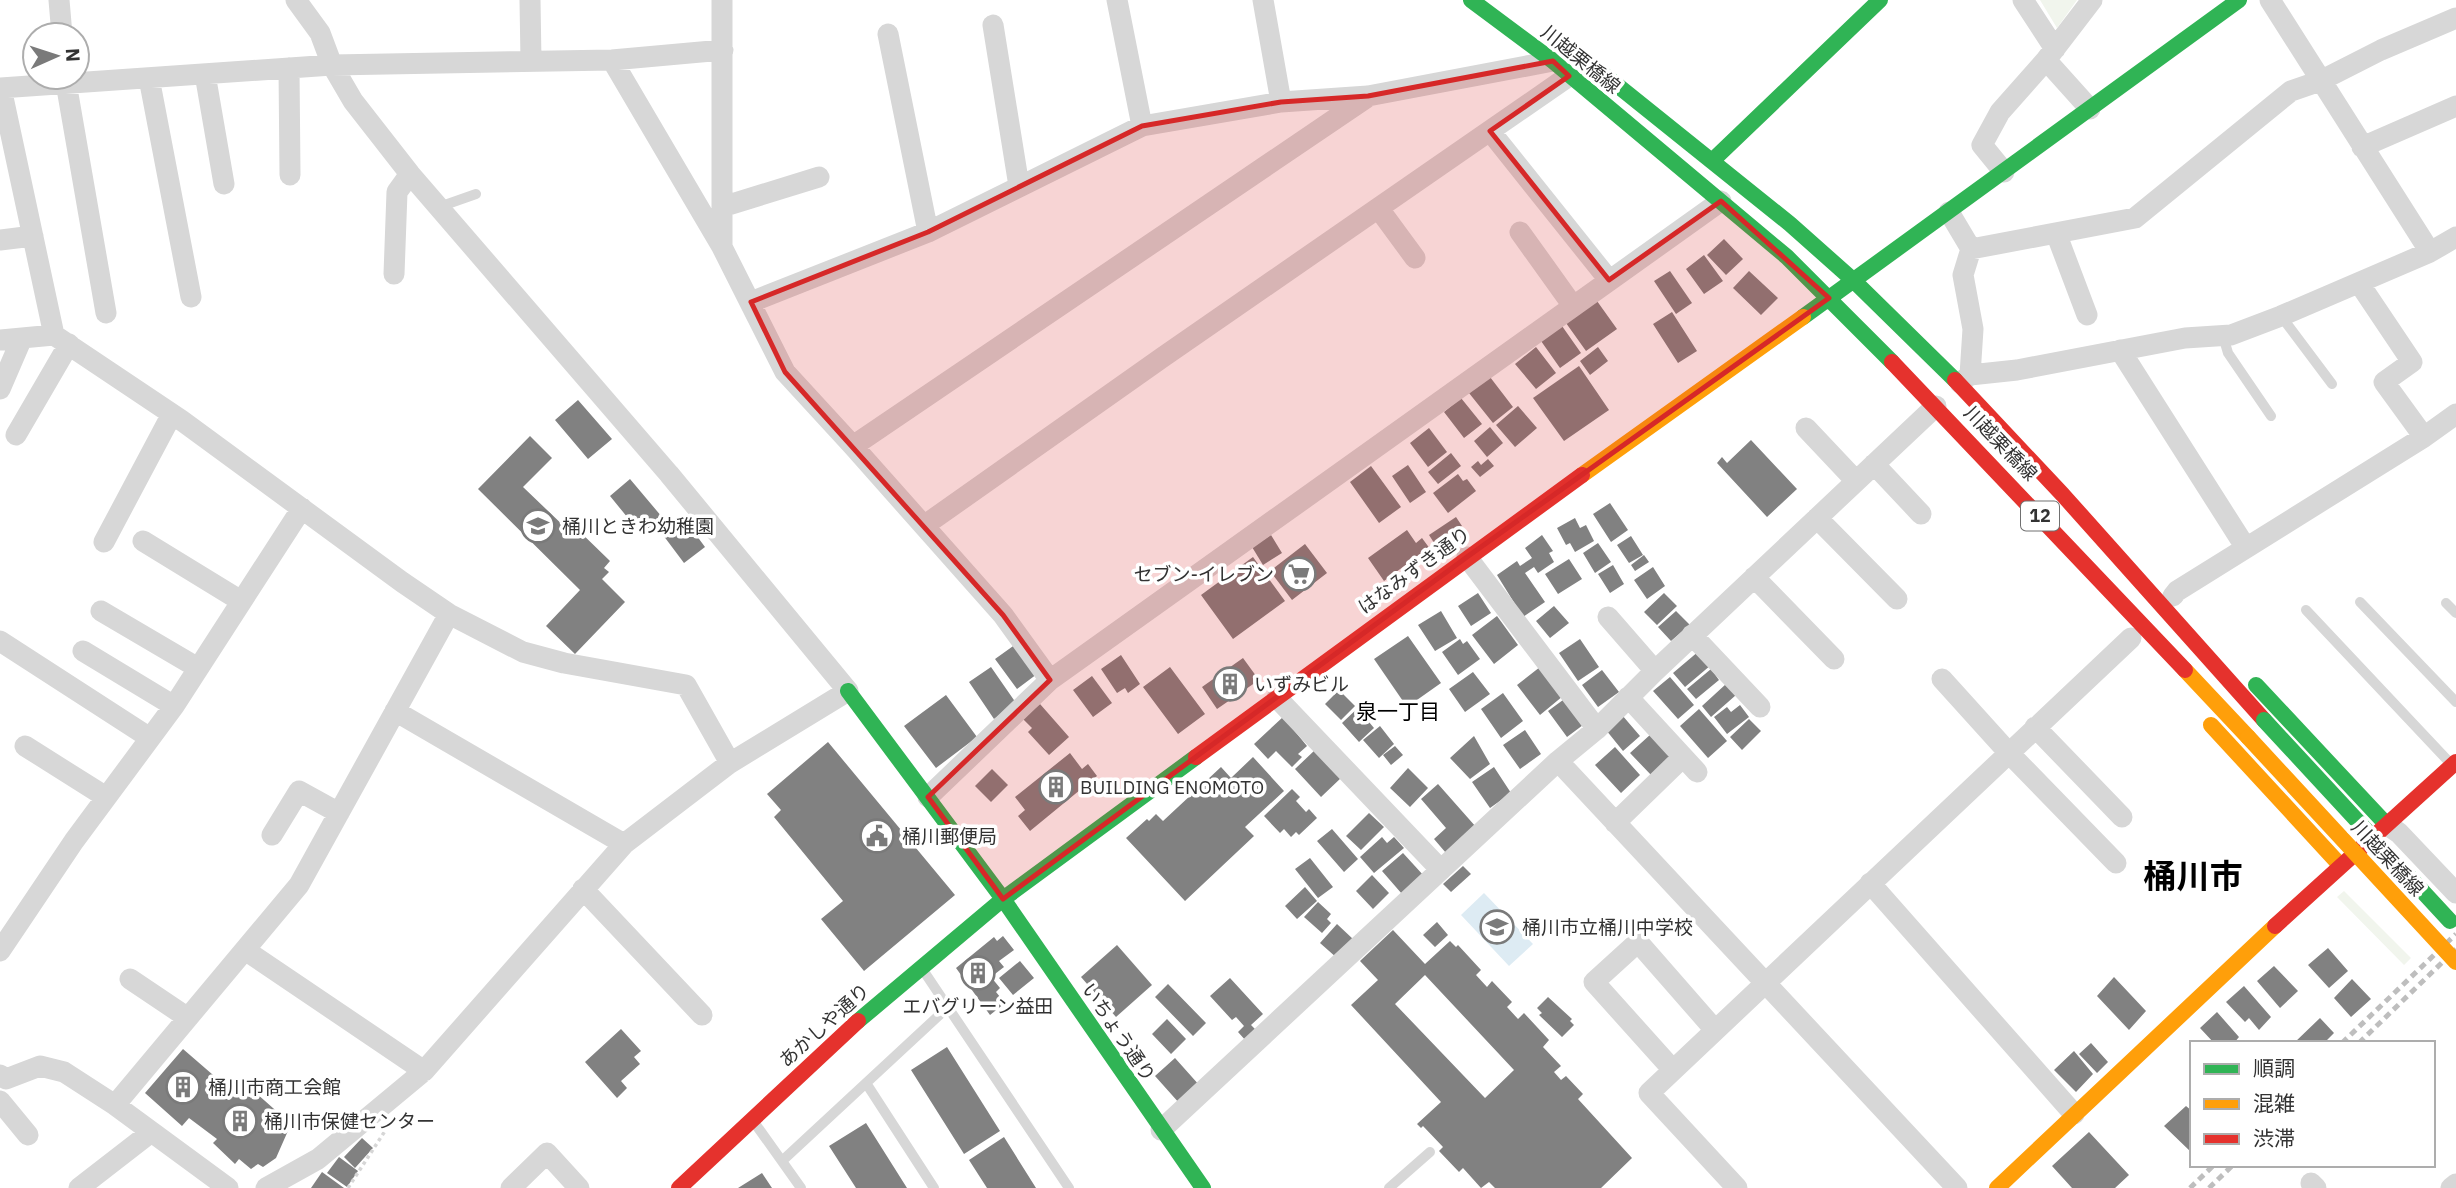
<svg xmlns="http://www.w3.org/2000/svg" width="2456" height="1188" font-family="'IBM Plex Sans','Noto Sans JP',sans-serif">
<rect width="100%" height="100%" fill="#fff"/>
<path fill="#f1f5ed" d="M2040,0h37l-20,28z
M2344,891l67,67 -7,7 -67,-68z"/>
<path fill="#ddebf3" d="M1484,893l49,51 -24,22 -48,-51z"/>
<path fill="#818181" fill-rule="evenodd" d="M1724,239l19,20 -17,16 -19,-20z
M1704,255l19,26 -19,13 -18,-25z
M1670,271l22,32 -16,11 -22,-33z
M1749,271l29,27 -17,17 -28,-27z
M1597,301l20,28 -31,22 -20,-28z
M1672,312l25,39 -19,12 -25,-39z
M1562,326l19,27 -21,15 -19,-27z
M1536,347l20,26 -20,16 -21,-25z
M1598,347l10,14 -18,14 -10,-14z
M1579,366l30,44 -45,31 -31,-43z
M1490,377l23,30 -20,16 -24,-30z
M1461,398l21,26 -18,14 -20,-26z
M578,400l34,39 -24,20 -33,-39z
M1518,406l19,22 -22,19 -19,-22z
M1490,427l13,16 -16,14 -13,-16z
M1429,428l18,24 -19,15 -18,-24z
M530,436l22,22 -29,29 46,44 5,-5 36,35 -6,7 5,4 -7,7 23,23 -50,52 -29,-28 34,-36 -102,-101z
M1751,440l46,49 -30,28 -50,-54 5,-6 5,6z
M1451,453l10,13 -23,18 -10,-12z
M1488,459l6,7 -14,11 -9,-10 7,-6 3,4z
M1408,465l18,27 -16,11 -18,-27z
M1371,466l30,41 -22,16 -29,-41z
M1458,474l5,7 4,-2 9,12 -28,22 -15,-20z
M630,479l32,38 -21,17 -31,-38z
M1610,503l18,27 -17,12 -18,-28z
M1456,517l6,9 -2,1 3,5 -25,17 -9,-14z
M1575,518l5,10 6,-3 8,16 -19,11 -5,-9 -4,2 -9,-17z
M685,520l20,27 -21,16 -21,-28z
M1407,530l9,13 6,-5 11,15 -6,4 -4,-5 -39,29 -16,-23z
M1271,535l11,18 -19,12 -11,-18z
M1542,535l11,16 -4,2 5,9 -16,11 -4,-6 -9,6 20,29 -22,15 -26,-42 20,-14 3,5 12,-8 -7,-10z
M1631,536l12,19 -14,8 -12,-18z
M1598,543l13,19 -16,11 -12,-20z
M1305,544l22,29 -35,27 -22,-29z
M1644,555l5,7 -14,9 -4,-6z
M1253,557l32,44 -52,38 -32,-44z
M1569,559l13,20 -24,15 -13,-20z
M1613,565l11,19 -14,9 -12,-19z
M1653,567l12,19 -18,13 -13,-19z
M1478,593l13,20 -20,13 -13,-20z
M1664,593l13,13 -20,19 -13,-13z
M1554,606l15,17 -19,15 -14,-17z
M1441,611l16,27 -22,13 -17,-26z
M1676,611l14,14 -19,16 -13,-14z
M1497,616l21,29 -24,19 -22,-29z
M1408,636l33,47 -34,24 -33,-48z
M1460,639l3,5 4,-3 13,18 -22,16 -16,-23z
M1580,639l19,28 -21,14 -19,-28z
M1016,644l21,30 -20,15 -22,-30z
M1699,651l12,14 -26,22 -12,-14z
M1121,655l19,29 -12,9 -3,-5 -8,5 -16,-24z
M1243,658l16,22 -42,29 -15,-22z
M991,667l25,36 -22,16 -25,-37z
M1170,667l35,47 -27,20 -35,-47z
M1540,667l23,29 -23,19 -23,-30z
M1711,669l8,11 -23,19 -9,-10z
M1602,670l17,22 -21,15 -16,-22z
M1473,672l17,22 -25,18 -16,-23z
M1092,676l20,27 -19,14 -20,-27z
M1670,677l24,28 -16,14 -25,-28z
M1726,684l10,11 -25,22 -9,-11z
M1339,690l16,16 -14,14 -16,-16z
M1503,693l20,28 -22,17 -20,-29z
M946,695l31,42 -41,31 -32,-42z
M1563,700l20,25 -16,12 -19,-26z
M1040,704l29,33 -20,18 -21,-23 4,-4 -9,-9z
M1740,705l9,12 -22,17 -13,-17 13,-10 4,5z
M1360,706l12,13 -3,3 5,6 -15,14 -17,-19z
M1699,709l28,32 -19,17 -28,-32z
M1622,715l18,21 -17,15 -17,-21z
M1283,717l24,29 -9,8 4,3 -10,10 -16,-16 -8,8 -14,-15z
M1749,719l12,12 -19,19 -12,-13z
M1380,726l14,18 -15,14 -16,-18z
M1525,730l16,24 -21,15 -17,-24z
M1651,734l21,23 -20,19 -22,-23z
M1474,736l16,28 -20,15 -20,-21z
M828,742l127,153 -91,76 -43,-52 22,-18 -69,-84 7,-7 -14,-16z
M1395,746l8,9 -12,10 -8,-10z
M1615,747l25,28 -19,18 -26,-28z
M1316,749l26,28 -21,20 -26,-28z
M1070,753l12,16 6,-5 9,12 -67,55 -12,-15 7,-6 -10,-13z
M1253,757l31,34 -39,36 9,9 -69,65 -59,-63 21,-19 2,2 7,-7 7,7 58,-54 10,11z
M1494,767l17,26 -21,15 -18,-26z
M1408,768l20,20 -18,19 -20,-19z
M992,769l16,16 -17,17 -16,-16z
M1438,784l38,43 -30,26 -12,-14 12,-11 -25,-29z
M1292,789l8,8 -4,4 10,11 3,-3 8,9 -18,17 -3,-3 -5,5 -7,-8 -4,4 -16,-17z
M1369,813l15,14 -23,23 -15,-14z
M1332,829l26,30 -14,13 -27,-31z
M1382,837l5,6 7,-6 10,11 -30,25 -14,-16z
M1403,853l21,23 -22,18 -20,-23z
M1310,858l23,29 -15,11 -23,-29z
M1463,866l8,8 -20,18 -8,-8z
M1372,875l17,18 -16,16 -17,-18z
M1305,887l12,14 -20,18 -12,-13z
M1318,902l13,12 -4,5 4,4 -9,10 -18,-16z
M1437,922l11,13 -13,12 -12,-12z
M1337,924l17,16 -17,18 -17,-15z
M1393,930l32,34 25,-23 6,6 2,-2 23,25 -5,5 11,12 5,-6 20,21 -5,5 11,12 6,-6 25,27 -6,7 18,19 -7,6 7,8 5,-4 17,18 -5,5 54,59 -31,30h-106l-6,-6 -8,6 -18,-20 -4,4 -20,-21 4,-4 -20,-21 -2,2 -4,-4 24,-22 -90,-97 27,-25 -18,-19zM1425,975l89,95 -29,28 -90,-94z
M1003,936l11,14 -15,11 5,6 -13,10 9,11 -4,4 9,11 -15,12 -34,-47 38,-31 3,4z
M1117,945l35,40 -36,32 -35,-40z
M2328,948l20,23 -19,17 -21,-23z
M1020,961l14,17 -21,17 -14,-17z
M2274,966l24,25 -18,17 -23,-27z
M2114,977l32,34 -17,19 -32,-34z
M1230,978l33,36 -12,11 7,7 -11,10 -9,-10 6,-6 -8,-9 -4,3 -22,-24z
M2352,979l19,20 -20,18 -17,-19z
M1168,984l38,39 -13,13 -38,-39z
M2244,986l27,31 -12,13 -10,-12 -4,4 -19,-20z
M1548,997l24,22 -2,2 4,4 -12,12 -23,-22 3,-2 -5,-5z
M2217,1012l22,25 -5,6h-20l-14,-15z
M2320,1018l14,15 -10,10h-30z
M1167,1019l19,20 -15,15 -19,-20z
M621,1029l20,22 -7,6 6,7 -19,17 6,7 -10,10 -32,-36z
M2091,1043l17,19 -11,11 -18,-19z
M947,1047l53,84 -36,23 -53,-84z
M183,1049l37,32 6,-5 25,22 5,-5 35,31 -15,34 -13,9 -5,-3 -7,5 -12,-10 -4,5 -22,-21 4,-4 -28,-21 -7,8 -37,-33z
M2074,1051l19,23 -17,18 -22,-22z
M1175,1058l25,28 -20,18 -25,-28z
M2186,1106l6,5v42l-28,-27z
M866,1123l41,65h-51l-27,-42z
M2089,1132l40,43 -14,13h-43l-20,-22z
M1004,1137l32,51h-49l-18,-28z
M362,1138l11,10 -18,20 -11,-11z
M339,1157l19,14 -11,16 -20,-14z
M322,1172l22,16h-33z
M762,1173l10,15h-34z"/>
<g fill="none" stroke-linecap="round" stroke-linejoin="round">
<path stroke="#d6d6d6" stroke-width="3.5" stroke-dasharray="3.5 3.5" stroke-linecap="butt" d="M348,1188l37,-57"/>
<path stroke="#d7d7d7" stroke-width="10" d="M439,207l37,-13
M2281,316l51,68
M2223,336l5,17 43,63
M2360,602l96,100
M2446,603l10,10
M2306,610l145,154
M923,970l146,218
M866,1083l68,105
M754,1122l47,66
M782,1161l166,-154
M1389,1188l41,-36"/>
<path stroke="#d7d7d7" stroke-width="21" d="M59,0l3,35
M530,0l1,61
M722,0v244
M1117,0l25,126
M1263,0l18,102
M2023,0l32,49
M2270,0l160,252
M993,25l26,161
M888,34l40,198
M612,60l110,187 63,125 68,74 150,169 47,65
M2046,60l44,49
M289,68l1,107
M205,74l19,110
M65,77l41,236
M149,78l42,219
M0,88l332,-23 280,-5 111,-10
M1,88l53,247
M1490,131l119,149
M2362,147l94,-41
M2004,172l-22,-27 18,-33 46,-52 46,-60
M722,207l97,-30
M1379,209l36,49
M1949,212l22,37
M1520,232l53,74
M2056,233l31,82
M0,240l33,-4
M394,274l3,-82 13,-18
M2359,283l53,79 -28,20 40,55
M751,302l177,-70 214,-106 139,-24 87,-6 185,-35
M0,340l54,-5 127,85 221,162 47,32 74,38 41,11 122,22 44,78
M2120,350l126,198
M1970,375l3,-46 -10,-54 8,-26 164,-31 156,-127 29,-10 61,-31 75,-32
M1960,383l10,-8 47,-5 168,-32 46,-3 50,-19 149,-64 26,-15
M0,389l22,-51
M1806,428l50,53
M16,435l53,-91
M853,446l513,-348
M1874,464l47,50
M1817,518l80,81
M925,525l238,-168 406,-281
M143,541l98,60
M104,542l68,-128
M1467,557l130,172
M1754,577l80,82
M2173,596l4,-5 247,-154 32,-23
M101,611l97,57
M1608,617l47,54
M1692,635l68,72
M0,641l150,97
M83,651l91,55
M1942,679l66,73 108,111
M1628,697l69,75
M1277,698l164,172
M395,711l229,133
M2035,727l87,90
M25,746l81,51
M1558,761l399,427
M928,797l122,-117 671,-479
M1615,823l68,-66
M2386,824l13,9 57,60
M272,835l27,-44 40,22
M1870,883l204,231
M583,889l119,126
M245,950l179,121
M0,951l74,-110 100,-135 128,-198
M130,979l58,39
M1673,1070l-79,-88 44,-40 77,88
M0,1075l6,4 34,-13 24,6 51,33 113,83
M0,1101l28,34
M115,1105l184,-220 150,-271
M1161,1130l397,-369 39,-32 58,-58 281,-265
M2311,1183l5,5
M79,1188l71,-55
M266,1188l52,-29 106,-88 200,-227 106,-81 118,-72 -179,-217 -259,-300 -57,-73 -21,-36 -12,-32 -24,-33
M511,1188l36,-35 32,35
M1737,1188l-88,-95 482,-455
M2451,1188l5,-4"/>
<path stroke="#30b455" stroke-width="16" d="M1471,0l82,61 234,196 105,105
M1592,65l198,159 63,56 102,100
M1712,161l168,-161
M1803,317l436,-317
M2256,685l130,139
M848,691l155,208 200,289
M858,1021l145,-122 193,-142"/>
<path stroke="#ff9f0a" stroke-width="16" d="M1582,475l221,-158
M2185,670l63,67
M2211,725l129,140
M1997,1188l278,-262"/>
<path stroke="#e5322d" stroke-width="16" d="M1892,362l293,308
M1955,380l108,115 201,225
M1196,757l386,-282
M2275,926l181,-164
M679,1188l179,-167"/>
<path stroke="#bebebe" stroke-width="5" stroke-dasharray="7 5" stroke-linecap="butt" d="M2342,1043l114,-109
M2359,1043l97,-94
M2190,1188l24,-23
M2209,1188l24,-23"/>
<path stroke="#30b455" stroke-width="16" d="M2264,720l186,201"/>
<path stroke="#ff9f0a" stroke-width="16" d="M2248,737l208,225"/>
</g>
<path fill="#d62828" fill-opacity="0.2" stroke="#d62828" stroke-width="5" stroke-linejoin="round" d="M1553,61l16,15 -79,55 119,149 112,-79 108,97 -362,259 -464,342 -75,-102 122,-117 -47,-65 -218,-243 -34,-70 177,-70 214,-106 139,-24 87,-6z"/>
<defs>
<symbol id="school-ring" viewBox="-11 -11 22 22"><circle r="9.5" fill="#fff" stroke="#7a7a7a" stroke-width="1.5"/><path d="M0-5L7-2L0 1L-7-2ZM-4 1L0 2.5L4 1V4Q0 6-4 4Z" fill="#7a7a7a"/></symbol>
<symbol id="supermarket-ring" viewBox="-11 -11 22 22"><circle r="9.5" fill="#fff" stroke="#7a7a7a" stroke-width="1.5"/><path d="M-6-5.5h2.5l.6 2H6L4.5 2H-2.5L-4.4-4H-6ZM-1.5 3.2a1.3 1.3 0 1 0 .1 0ZM3 3.2a1.3 1.3 0 1 0 .1 0Z" fill="#7a7a7a"/></symbol>
<symbol id="building-ring" viewBox="-11 -11 22 22"><circle r="9.5" fill="#fff" stroke="#7a7a7a" stroke-width="1.5"/><path d="M-4-6H4V6H1V3H-1V6H-4ZM-2.5-4.3h1.7v1.8h-1.7ZM.8-4.3h1.7v1.8H.8ZM-2.5-1h1.7V.8h-1.7ZM.8-1h1.7V.8H.8Z" fill="#7a7a7a"/></symbol>
<symbol id="civic-ring" viewBox="-11 -11 22 22"><circle r="9.5" fill="#fff" stroke="#7a7a7a" stroke-width="1.5"/><path d="M-.6-6.5H3V-4.5H.6V-3L4-1V1h2V6H-6V1h2V-1L-.6-3ZM-1.2 2.5V6h2.4V2.5Z" fill="#7a7a7a"/></symbol>
</defs>
<g fill-rule="evenodd">
<use href="#school-ring" x="519" y="507" width="38" height="38"/>
<use href="#supermarket-ring" x="1280" y="555" width="38" height="38"/>
<use href="#building-ring" x="1211" y="665" width="38" height="38"/>
<use href="#building-ring" x="1037" y="768" width="38" height="38"/>
<use href="#civic-ring" x="858" y="817" width="38" height="38"/>
<use href="#school-ring" x="1478" y="908" width="38" height="38"/>
<use href="#building-ring" x="959" y="954" width="38" height="38"/>
<use href="#building-ring" x="164" y="1068" width="38" height="38"/>
<use href="#building-ring" x="221" y="1102" width="38" height="38"/>
</g>
<g text-anchor="middle" stroke-width="7" stroke-linejoin="round" paint-order="stroke">
<rect fill="#fff" stroke="#707070" stroke-width="2" x="2021" y="501.5" width="38" height="29" rx="5"/>
<g font-size="18" font-weight="bold" fill="#333">
<text x="2040" y="522">12</text>
</g>
<g font-size="19" fill="#333" stroke="#fff">
<text transform="translate(1581 59) rotate(39)" y="7">川越栗橋線</text>
<text transform="translate(2001 443) rotate(46)" y="7">川越栗橋線</text>
<text transform="translate(1414 570) rotate(-36)" y="7">はなみずき通り</text>
<text transform="translate(2388 858) rotate(47)" y="7">川越栗橋線</text>
<text transform="translate(824 1025) rotate(-42)" y="7">あかしや通り</text>
<text transform="translate(1119 1032) rotate(56)" y="7">いちょう通り</text>
</g>
<g font-size="19" fill="#333" stroke="#fff" text-anchor="start">
<text x="562" y="533">桶川ときわ幼稚園</text>
<text x="1274" y="581" text-anchor="end">セブン-イレブン</text>
<text x="1254" y="691">いずみビル</text>
<text x="1080" y="794">BUILDING ENOMOTO</text>
<text x="902" y="843">桶川郵便局</text>
<text x="1522" y="934">桶川市立桶川中学校</text>
<text x="978" y="1013" text-anchor="middle">エバグリーン益田</text>
<text x="208" y="1094">桶川市商工会館</text>
<text x="264" y="1128">桶川市保健センター</text>
</g>
<g font-size="21" fill="#000" stroke="#fff">
<text x="1398" y="719">泉一丁目</text>
</g>
<g font-size="33" font-weight="bold" fill="#000" stroke="#fff">
<text x="2193" y="888">桶川市</text>
</g>
</g>
<rect x="2190" y="1041" width="245" height="126" fill="#ffffff" stroke="#adadad" stroke-width="2"/>
<rect x="2204" y="1064" width="35" height="10" fill="#30b455" stroke="#adadad" stroke-width="2"/>
<text x="2253" y="1076" font-size="21" fill="#333333">順調</text>
<rect x="2204" y="1099" width="35" height="10" fill="#ff9f0a" stroke="#adadad" stroke-width="2"/>
<text x="2253" y="1111" font-size="21" fill="#333333">混雑</text>
<rect x="2204" y="1134" width="35" height="10" fill="#e5322d" stroke="#adadad" stroke-width="2"/>
<text x="2253" y="1146" font-size="21" fill="#333333">渋滞</text>
<g transform="translate(56 56) rotate(87)"><circle r="33" fill="#ffffff" stroke="#adadad" stroke-width="2"/>
<path d="M0-5L12 26L0 18L-12 26Z" fill="#7a7a7a"/>
<text y="-10" font-size="19" font-weight="bold" text-anchor="middle" fill="#333333">N</text>
</g>
</svg>
